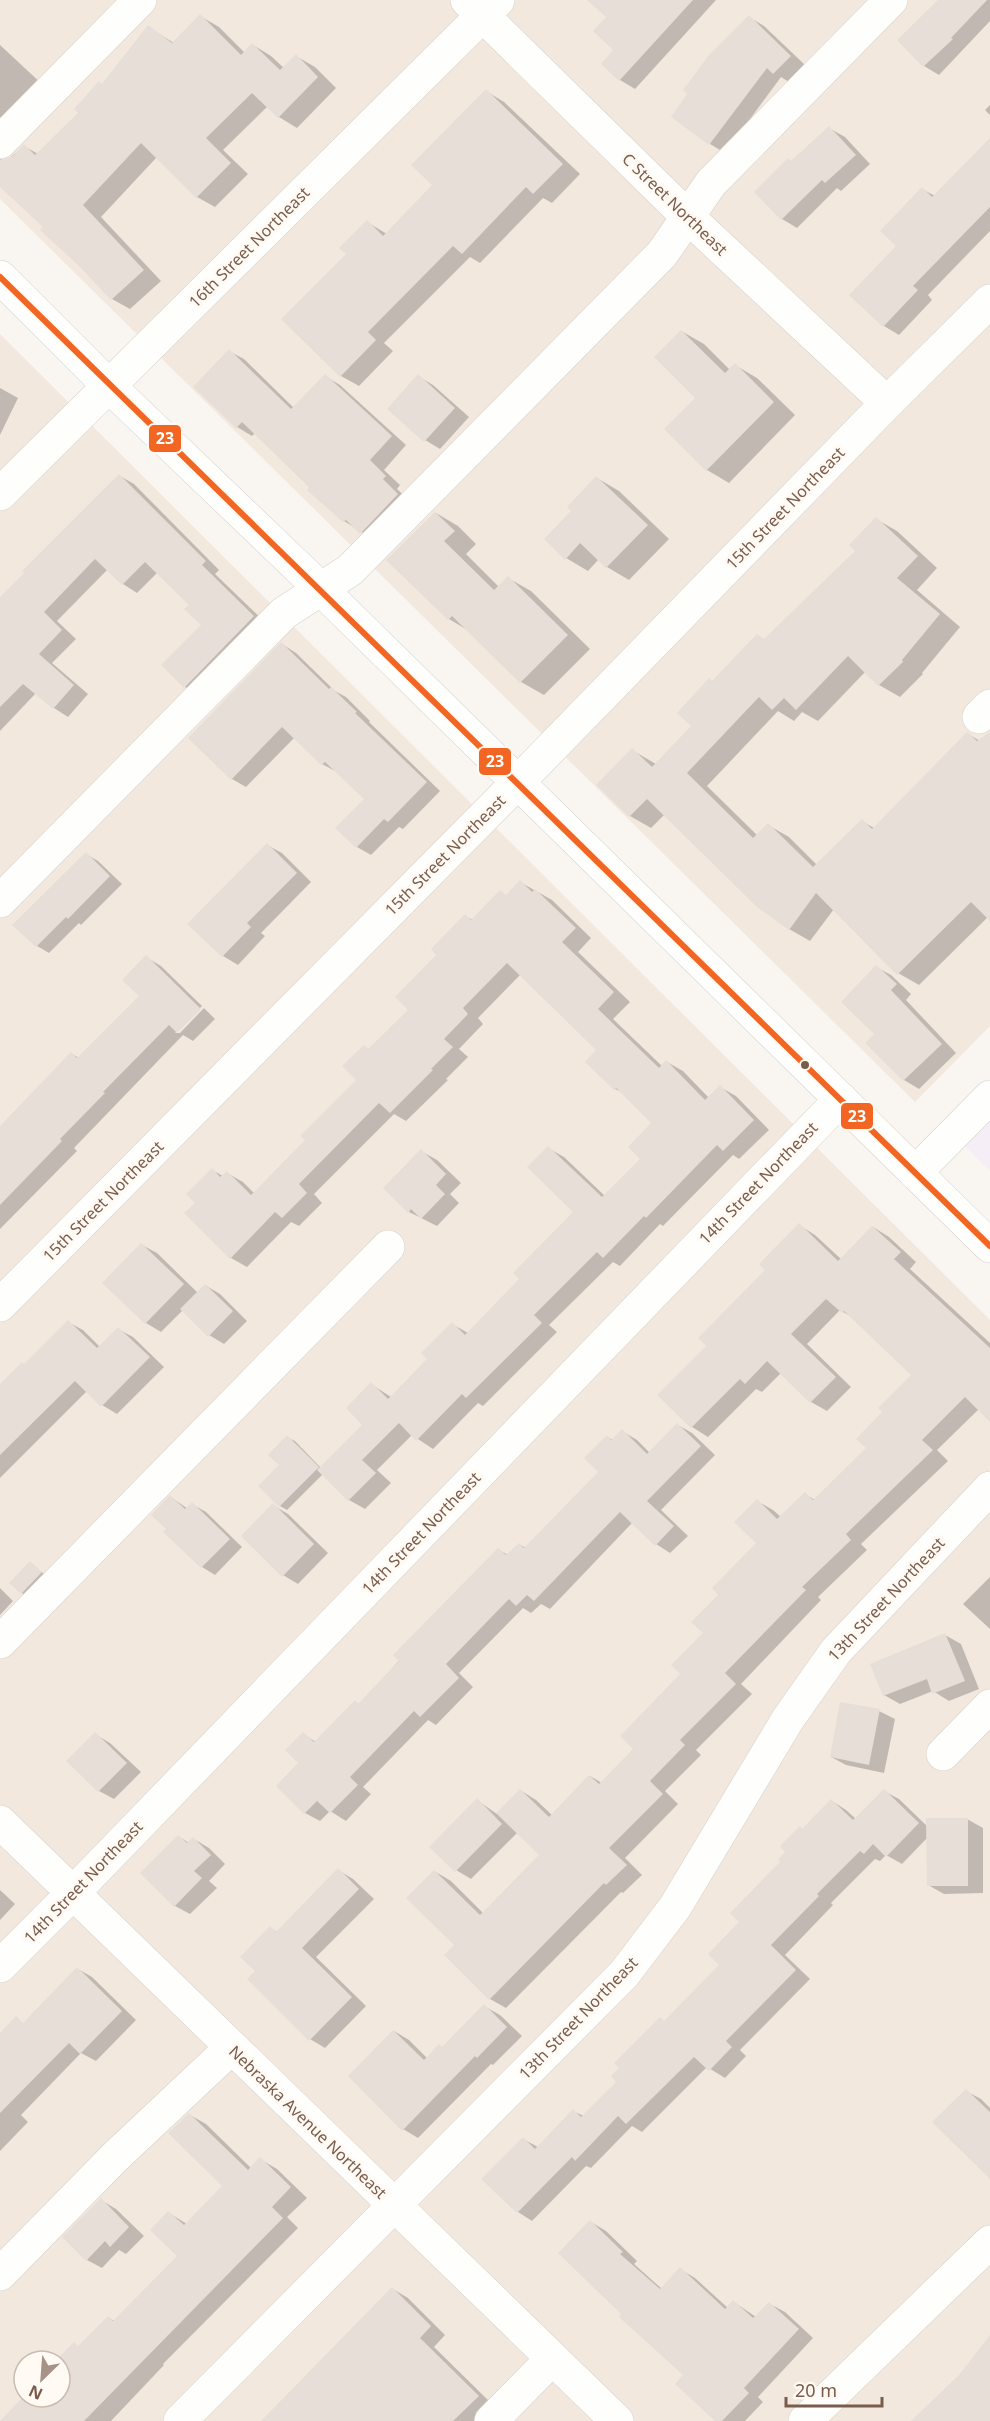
<svg xmlns="http://www.w3.org/2000/svg" width="990" height="2421" font-family="'Noto Sans',sans-serif">
<rect width="100%" height="100%" fill="#f9f5f0"/>
<path fill="#f2e8de" fill-rule="evenodd" d="M0,0h990v1026l-75,76 -915,-903z
M0,334l990,986v1101h-990zM24,2361h36v36h-36z"/>
<path fill="#f6eef6" d="M990,1109v62l-32,-32z"/>
<path fill="#0003" d="M593,0h123l-81,89 -15,-9 -12,-63z
M941,0h49v21l-51,54 -15,-9 -25,-26z
M200,16l19,11 26,26 8,-8 18,11 13,12 12,-12 19,11 21,21 -39,40 -18,-11 -11,-11 -45,44 25,24 -33,33 -18,-10 -40,-40 -56,60 60,64 -31,28 -18,-10 -67,-72 -45,-42v-140l43,40 -43,63v11l6,2 18,-15 14,8 43,-41 67,-86 26,16z
M749,17l15,9 41,39 -16,17 -8,-5 -56,76 -15,-9z
M486,91l18,11 76,72 -28,29 -9,-5 -63,65 -10,-6 -86,86 9,8 -34,35 -18,-10 -57,-57 64,-65 19,-32 20,12 47,-49z
M990,105v10l-5,-5z
M829,128l16,9 25,27 -29,27 -4,-3 -40,40 -15,-9 -26,-27z
M990,140v91l-62,64 4,5 -33,35 -15,-9 -32,-31 46,-49 24,-57 13,7z
M681,331l23,13 26,26 5,-5 22,13 38,37 -66,68 -22,-13 -10,-72z
M229,351l15,8 50,49 31,-32 15,9 66,60 -22,25 16,15 -3,4 16,15 -37,37 -32,-20 -89,-88 -3,3 -15,-9z
M418,376l15,9 36,32 -29,32 -15,-9z
M0,388l18,10 -18,37z
M120,476l14,8 85,86 -4,4 53,51 -69,70 -14,-8 18,-62 -12,-20 -33,-33 -21,21 -14,-9 -15,-15 -51,52 19,18 -24,24 36,31 -20,23 -14,-9 -18,-15 -36,38v-132z
M597,478l22,13 50,48 -40,41 -22,-13 -8,-8 -11,12 -22,-13 7,-47z
M436,513l22,13 18,18 -10,10 33,33 9,-9 23,13 59,58 -46,46 -23,-13 -52,-51 -20,-12z
M876,519l21,12 40,37 -20,22 43,37 -38,46 1,1 -23,23 -21,-12 -13,-14 -48,50 -16,-9 -8,9 -16,-10 -71,75 50,49 11,-10 21,12 28,28 45,-44 12,7 94,-94 12,7 10,-7v185l-2,-2 -69,68 -21,-12 -64,-64 -24,32 -21,-12 -124,-115 -14,14 -21,-12 -32,-31 34,-35 24,14 37,-38 20,-44 52,-42 92,-89z
M282,644l14,9 39,38 11,6 24,24 -1,1 71,69 -37,38 -4,-2 -28,28 -14,-8 9,-48 -29,-27 -15,-8 -27,-27 -49,50 -14,-8z
M267,845l15,8 29,29 -50,51 4,3 -27,29 -15,-9z
M86,854l12,7 24,23 -41,41 -2,-2 -30,30 -12,-7z
M520,882l32,18 39,38 -13,14 52,50 -17,17 49,47 5,-4 16,9 26,27 11,-11 16,9 33,34 -30,29 -6,-4 -70,71 -3,-2 -40,42 -7,-4 -64,63 8,7 -74,74 -5,-3 -45,46 -21,-14 -35,35 14,13 -26,26 -16,-9 -26,-26 -36,36 -7,-4 1,-41 6,-28 8,4 26,27 43,-43 7,-41 20,13 38,-38 23,-35 16,9 53,-54 54,-67 -27,-64 16,9 41,39 37,-37 11,-36 -28,-29 -10,-5 -17,-39 -78,-75 -42,43 5,6 -24,25 9,8 -22,22 2,1 -42,41 -12,-7 -80,80 8,9 -23,23 -8,-4 -44,45 -16,-9 -34,-55 15,-33 11,6 4,-3 16,9 11,11 53,-53 51,-60 6,-34 5,4 41,-40 29,-55 26,-39 8,4 34,-24z
M146,957l15,9 41,40 -27,27h5l24,-25 11,11 -22,22 -10,-6 -109,113 3,3 -77,78v-101l72,-74 7,4 62,-62z
M876,967l15,8 20,19 -5,6 50,53 -37,36 -15,-9 -27,-46z
M421,1151l16,9 24,23 -11,11 9,9 -22,23 -28,-14z
M799,1225l16,10 26,24 32,-32 16,10 27,25 -6,7 80,74v73l-11,-7 -42,41 11,11 -87,83 6,6 -49,47 3,3 -80,84 11,10 -56,56 5,5 -36,36 13,13 -53,54 17,17 -19,18 -2,-1 -115,116 -16,-9 -34,-54 -22,-74 17,10 33,33 57,-59 -23,-23 -47,47 -15,-9 21,-70 20,14 23,-24 16,10 16,15 38,-39 12,7 33,-34 48,-75 22,-41 15,-38 38,-52 -1,-42 16,9 8,7 24,-23 10,6 53,-52 17,-37 28,-36 -58,-56 -15,-9 -33,34 44,43 -24,24 -16,-9 -30,-29 -19,19 -6,-3 -48,48 -16,-10 -33,-32 49,-49z
M142,1245l15,8 41,40 7,-8 15,9 27,27 -23,23 -15,-9 -26,-25 -22,22 -15,-9z
M68,1322l15,8 17,17 18,-18 15,8 31,30 -47,47 -15,-9 -15,-14 -87,87v-80z
M678,1425l14,8 23,22 -54,55 27,26 -18,17 -14,-9 -23,-22 -83,87 -9,-5 -10,9 -8,-5 -64,65 14,14 -37,38 -8,-5 -65,67 8,7 -25,27 -16,-10 -10,10 -15,-8 -5,-50 3,-29 13,8 39,-40 4,3 140,-155 9,5 11,-11 7,4 75,-76 6,-35 6,3 9,-9 15,9 13,13z
M171,1497l17,12 4,-5 14,8 36,35 -27,28 -13,-8 -34,-38z
M273,1505l15,9 40,39 -30,31 -15,-9z
M30,1563l18,14 -19,20 -7,-4z
M990,1577v52l-27,-25z
M0,1588l13,13 -13,14z
M945,1635l16,9 18,45 -30,12 -16,-10 -33,13 -16,-9z
M879,1711l16,8 -11,54 -38,-8 -15,-8z
M95,1734l15,9 31,29 -27,27 -15,-8z
M884,1791l15,8 29,28 39,-8 16,9v65l-39,1 -16,-9v-48l-26,27 -16,-9 -6,6 -5,-2 -44,44 2,2 -48,50 25,24 -70,71 6,6 -21,22 -18,-11 -65,65 -10,-6 -41,42 -5,-2 -54,55 -14,-9 5,-73 15,8 35,-36 11,5 34,-34 47,-60 56,-57 20,-43 62,-92 29,-29 14,9 10,9z
M178,1836l11,7 5,-4 15,9 16,16 -16,17 8,7 -27,26 -15,-8 -33,-33z
M338,1870l15,9 21,20 -58,58 50,49 -41,42 -15,-9 -53,-68 13,-43 7,4z
M0,1890l15,14 -15,16z
M78,1969l14,8 44,43 -40,41 -15,-8 -60,62 7,7 -28,29v-104z
M484,2006l16,9 22,21 -29,29 -2,-1 -73,74 -15,-9 -9,-98 15,9 18,18 16,-10z
M966,2091l15,8 9,9v65z
M190,2115l16,9 45,44 9,-9 17,10 30,29 -20,19 11,11 -135,136 1,1 -53,56h-111l39,-24h21v-21l48,-58 7,3 64,-65 -10,-43 18,11 37,-38z
M101,2200l15,9 28,27 -18,18 -7,-4 -17,18 -15,-8z
M591,2222l15,9 31,30 -3,3 28,25 18,-20 15,9 33,30 6,-6 22,15 14,-13 15,8 28,26 -55,59 5,5 -18,19h-28l-32,-46 -62,-61z
M393,2289l15,9 37,37 -11,12 59,58 -17,16h-212z"/>
<path fill="#e6ded7" d="M587,0h106l-74,81 -18,-17 12,-14 -20,-19 13,-14z
M938,0h49l-36,38 2,1 -30,28 -26,-27z
M200,14l41,41 11,-12 28,27 16,-16 22,23 -40,41 -26,-25 -46,45 25,25 -35,35 -55,-55 -58,62 61,65 -33,30 -31,-33 -40,-37 3,-3 -43,-40v-27l13,-4 11,-12 11,11 43,-42 -4,-4 25,-28 3,3 46,-59 24,18z
M749,15l42,41 -18,18 -6,-6 -58,77 -38,-28 16,-23 -4,-4 26,-35z
M486,89l77,75 -30,30 -7,-7 -64,67 -9,-8 -85,86 8,8 -36,37 -59,-58 65,-65 -7,-6 28,-28 16,16 49,-51 -21,-20z
M829,126l27,29 -31,28 -3,-3 -41,40 -27,-28 34,-34 3,3z
M990,138v69l-77,79 5,4 -35,37 -34,-32 47,-49 -16,-15 42,-44 10,10z
M681,330l44,43 10,-10 39,39 -68,69 -42,-42 31,-31 -41,-41z
M229,349l62,60 34,-35 67,62 -22,24 16,16 -3,3 15,15 -38,40 -14,-14 -3,2 -36,-32 2,-3 -67,-65 -6,6 -43,-41z
M418,374l37,34 -31,34 -37,-33z
M119,474l87,87 -4,4 52,51 -70,72 -23,-23 40,-40 -17,-16 5,-4 -44,-43 -23,23 -27,-26 -51,53 18,18 -23,24 35,31 -21,24 -30,-25 -23,23v-110l24,-24 -2,-2z
M596,476l52,49 -42,43 -26,-25 -15,17 -21,-21 27,-28 -4,-4z
M435,512l20,19 -11,10 50,49 14,-14 60,59 -48,48 -68,-67 -4,4 -62,-60z
M876,517l42,39 -21,22 43,36 -38,46 1,2 -25,24 -30,-30 -52,54 -12,-12 -12,12 -13,-13 -72,76 66,65 15,-15 45,44 49,-48 10,10 95,-97 10,9 13,-9v189l-19,-19 -74,73 -81,-82 -27,37 -32,-23 -110,-108 -18,18 -33,-32 36,-37 20,19 39,-41 -14,-13 32,-35 3,3 45,-47 7,5 91,-88 -6,-6z
M281,642l48,47 2,-2 26,25 -2,1 72,69 -39,40 -4,-3 -28,29 -21,-20 29,-29 -39,-37 -4,3 -39,-38 -51,53 -43,-42z
M267,843l30,30 -50,50 4,4 -29,30 -35,-33z
M86,852l24,24 -42,43 -2,-2 -30,30 -24,-22z
M520,880l12,12 3,-3 41,39 -14,14 52,50 -16,17 61,59 7,-8 39,40 15,-15 34,35 -31,31 -6,-6 -71,73 -2,-2 -41,42 -6,-6 -63,63 8,8 -76,75 -4,-4 -46,47 -17,-18 -37,37 14,13 -28,28 -31,-31 45,-45 -16,-17 25,-26 17,17 39,-40 -6,-6 31,-31 13,13 54,-56 -6,-6 60,-61 -46,-45 21,-21 54,51 38,-38 -12,-12 23,-24 -35,-35 -2,2 -29,-28 11,-12 -89,-87 -44,45 5,6 -24,25 9,8 -22,22 2,1 -43,43 -11,-10 -80,81 8,9 -25,25 -7,-6 -45,47 -46,-46 11,-10 -9,-9 26,-26 8,9 7,-6 24,24 54,-55 -5,-4 56,-56 -14,-14 22,-21 4,4 40,-39 -13,-13 41,-42 -5,-6 34,-35 6,6 29,-30 6,5z
M146,955l55,54 -24,24 -8,-8 -66,67 2,1 -45,46 2,2 -62,64v-79l71,-74 6,6 62,-62 -17,-16z
M876,965l21,19 -6,6 51,54 -39,37 -38,-38 9,-9 -33,-32z
M421,1149l25,25 -10,11 9,9 -24,25 -10,-10 -3,4 -25,-25z
M799,1223l39,38 34,-35 29,26 -7,7 96,89v74l-25,-25 -43,43 11,10 -87,84 5,6 -49,47 4,3 -81,83 11,11 -56,56 5,5 -35,36 13,13 -54,54 18,17 -21,20 -2,-2 -115,117 -45,-45 10,-10 -48,-47 28,-28 46,45 59,-60 -43,-42 24,-24 29,28 40,-42 10,9 34,-35 -13,-13 60,-62 -9,-9 32,-32 -12,-11 27,-27 -6,-7 44,-45 -22,-21 23,-23 20,20 28,-27 8,8 53,-52 -10,-9 26,-27 -4,-4 33,-33 -67,-64 -2,2 -16,-14 -35,35 45,43 -26,26 -43,-42 -22,23 -5,-5 -49,49 -34,-33 49,-49 -8,-8 67,-68 -6,-6z
M141,1243l43,41 -39,40 -43,-41z
M205,1284l28,27 -25,26 -28,-28z
M68,1320l29,28 21,-21 32,30 -49,50 -26,-26 -75,74v-71l22,-22 2,2z
M677,1423l24,23 -54,55 27,25 -19,20 -35,-34 -86,89 -7,-6 -11,11 -7,-7 -63,65 13,14 -39,39 -6,-6 -64,66 8,8 -28,28 -13,-12 -13,13 -28,-28 22,-23 -13,-13 18,-18 11,10 41,-42 3,4 41,-43 -6,-6 105,-107 8,7 13,-12 5,5 74,-76 -14,-14 23,-23 4,5 11,-11 25,25z
M287,1435l32,32 -40,40 -21,-21 21,-21 -11,-10z
M170,1495l15,14 7,-7 38,37 -29,29 -38,-36 3,-3 -15,-14z
M273,1503l41,41 -32,33 -41,-41z
M30,1561l12,11 -21,22 -12,-11z
M945,1633l20,48 -33,13 -5,-15 -44,17 -13,-32z
M840,1702l40,7 -11,56 -39,-8z
M95,1732l32,31 -29,29 -32,-31z
M884,1789l35,34 -33,34 -13,-13 -9,10 -4,-3 -43,43 2,2 -48,49 25,25 -70,71 6,6 -23,24 -15,-14 -68,67 -8,-8 -43,45 -3,-4 -55,56 -36,-34 42,-42 12,12 38,-40 8,8 35,-35 -5,-6 8,-8 -5,-5 46,-46 4,4 55,-56 -11,-11 31,-32 -9,-9 50,-51 -2,-2 7,-8 -5,-6 20,-20 2,3 29,-30 22,21z
M477,1798l25,26 -47,48 -26,-25z
M926,1818h42v68h-41z
M178,1835l9,8 6,-6 18,18 -17,16 8,7 -28,29 -34,-34z
M338,1868l21,21 -57,59 50,49 -43,44 -62,-62 8,-8 -15,-14 30,-31 6,6z
M77,1967l45,44 -42,43 -11,-11 -69,70v-80l16,-17 7,7z
M484,2004l23,23 -30,31 -2,-2 -73,75 -54,-55 45,-46 31,30 15,-16 3,3z
M966,2089l24,23v67l-58,-57z
M189,2113l59,57 12,-13 31,30 -19,20 11,11 -199,203h-84l23,-24h37v-41l14,-14 4,4 30,-30 5,5 64,-65 -27,-26 18,-19 16,14 38,-39 -54,-53z
M101,2198l28,29 -19,20 -5,-6 -19,20 -24,-24z
M590,2220l33,32 -3,2 40,35 20,-22 45,42 8,-9 20,18 16,-16 30,27 -55,59 5,5 -27,28h-7l-40,-37 8,-9 -64,-58 2,-3 -63,-61z
M392,2287l39,39 -11,12 59,58 -26,25h-192z
M990,2335v86h-79l48,-46z"/>
<g fill="none" stroke-linecap="round" stroke-linejoin="round">
<defs>
<path id="minor" d="M467,0l221,217 199,186
M0,142l140,-142
M0,277l108,108 214,205 668,656
M0,494l498,-494
M979,717l11,-11
M0,901l284,-288 66,-43 312,-316 49,-71 180,-183
M915,1173l75,-76
M0,1305l518,-523 369,-379 103,-102
M0,1642l388,-395
M943,1754l47,-48
M0,1822l617,599
M0,1966l72,-72 769,-795
M0,2274l115,-117 116,-109
M180,2421l444,-447 51,-67 113,-188 48,-68 154,-163
M491,2421l61,-62
M805,2421l185,-179"/>
</defs>
<use href="#minor" stroke="#d7d1cb" stroke-width="34"/>
<use href="#minor" stroke="#fefefd" stroke-width="33"/>
<defs>
<path id="bus-1" d="M0,277l990,969"/>
</defs>
<use href="#bus-1" stroke="#fffaf3" stroke-width="10"/>
<use href="#bus-1" stroke="#f26522" stroke-width="6"/>
</g>
<circle fill="#7a5c4d" stroke="#fffaf3" stroke-width="2" cx="805" cy="1065" r="5"/>
<g text-anchor="middle" stroke-width="6" stroke-linejoin="round" paint-order="stroke">
<g font-size="16" fill="#7a5c4d" stroke="#fffaf3">
<text transform="translate(675 204) rotate(44)" y="6">C Street Northeast</text>
<text transform="translate(249 247) rotate(-45)" y="6">16th Street Northeast</text>
<text transform="translate(785 508) rotate(-46)" y="6">15th Street Northeast</text>
<text transform="translate(445 855) rotate(-45)" y="6">15th Street Northeast</text>
<text transform="translate(758 1183) rotate(-46)" y="6">14th Street Northeast</text>
<text transform="translate(103 1201) rotate(-45)" y="6">15th Street Northeast</text>
<text transform="translate(421 1533) rotate(-46)" y="6">14th Street Northeast</text>
<text transform="translate(886 1599) rotate(-47)" y="6">13th Street Northeast</text>
<text transform="translate(83 1882) rotate(-46)" y="6">14th Street Northeast</text>
<text transform="translate(578 2018) rotate(-46)" y="6">13th Street Northeast</text>
<text transform="translate(308 2122) rotate(44)" y="6">Nebraska Avenue Northeast</text>
</g>
</g>
<g stroke="#fffaf3" stroke-width="2">
<rect x="148" y="424" width="34" height="29" rx="6" fill="#f26522"/>
<rect x="478" y="747" width="34" height="29" rx="6" fill="#f26522"/>
<rect x="840" y="1102" width="34" height="28" rx="6" fill="#f26522"/>
</g>
<g font-size="16" text-anchor="middle" font-weight="bold" fill="#fff">
<text x="165" y="444">23</text>
<text x="495" y="767">23</text>
<text x="857" y="1122">23</text>
</g>
<g transform="translate(42 2379) rotate(205)"><circle r="28" fill="#fffaf3" stroke="#cabbb1" stroke-width="1.5"/>
<path d="M0-4.5L10 22L0 15L-10 22Z" fill="#a69286"/>
<text y="-9" font-size="16" font-weight="bold" text-anchor="middle" fill="#7a5c4d">N</text>
</g>
<path d="M786 2397v9h96v-9" fill="none" stroke="#7a5c4d" stroke-width="3"/>
<text x="795" y="2397" font-size="18" fill="#7a5c4d" stroke="#fffaf3" stroke-width="4.5" paint-order="stroke">20 m</text>
</svg>
